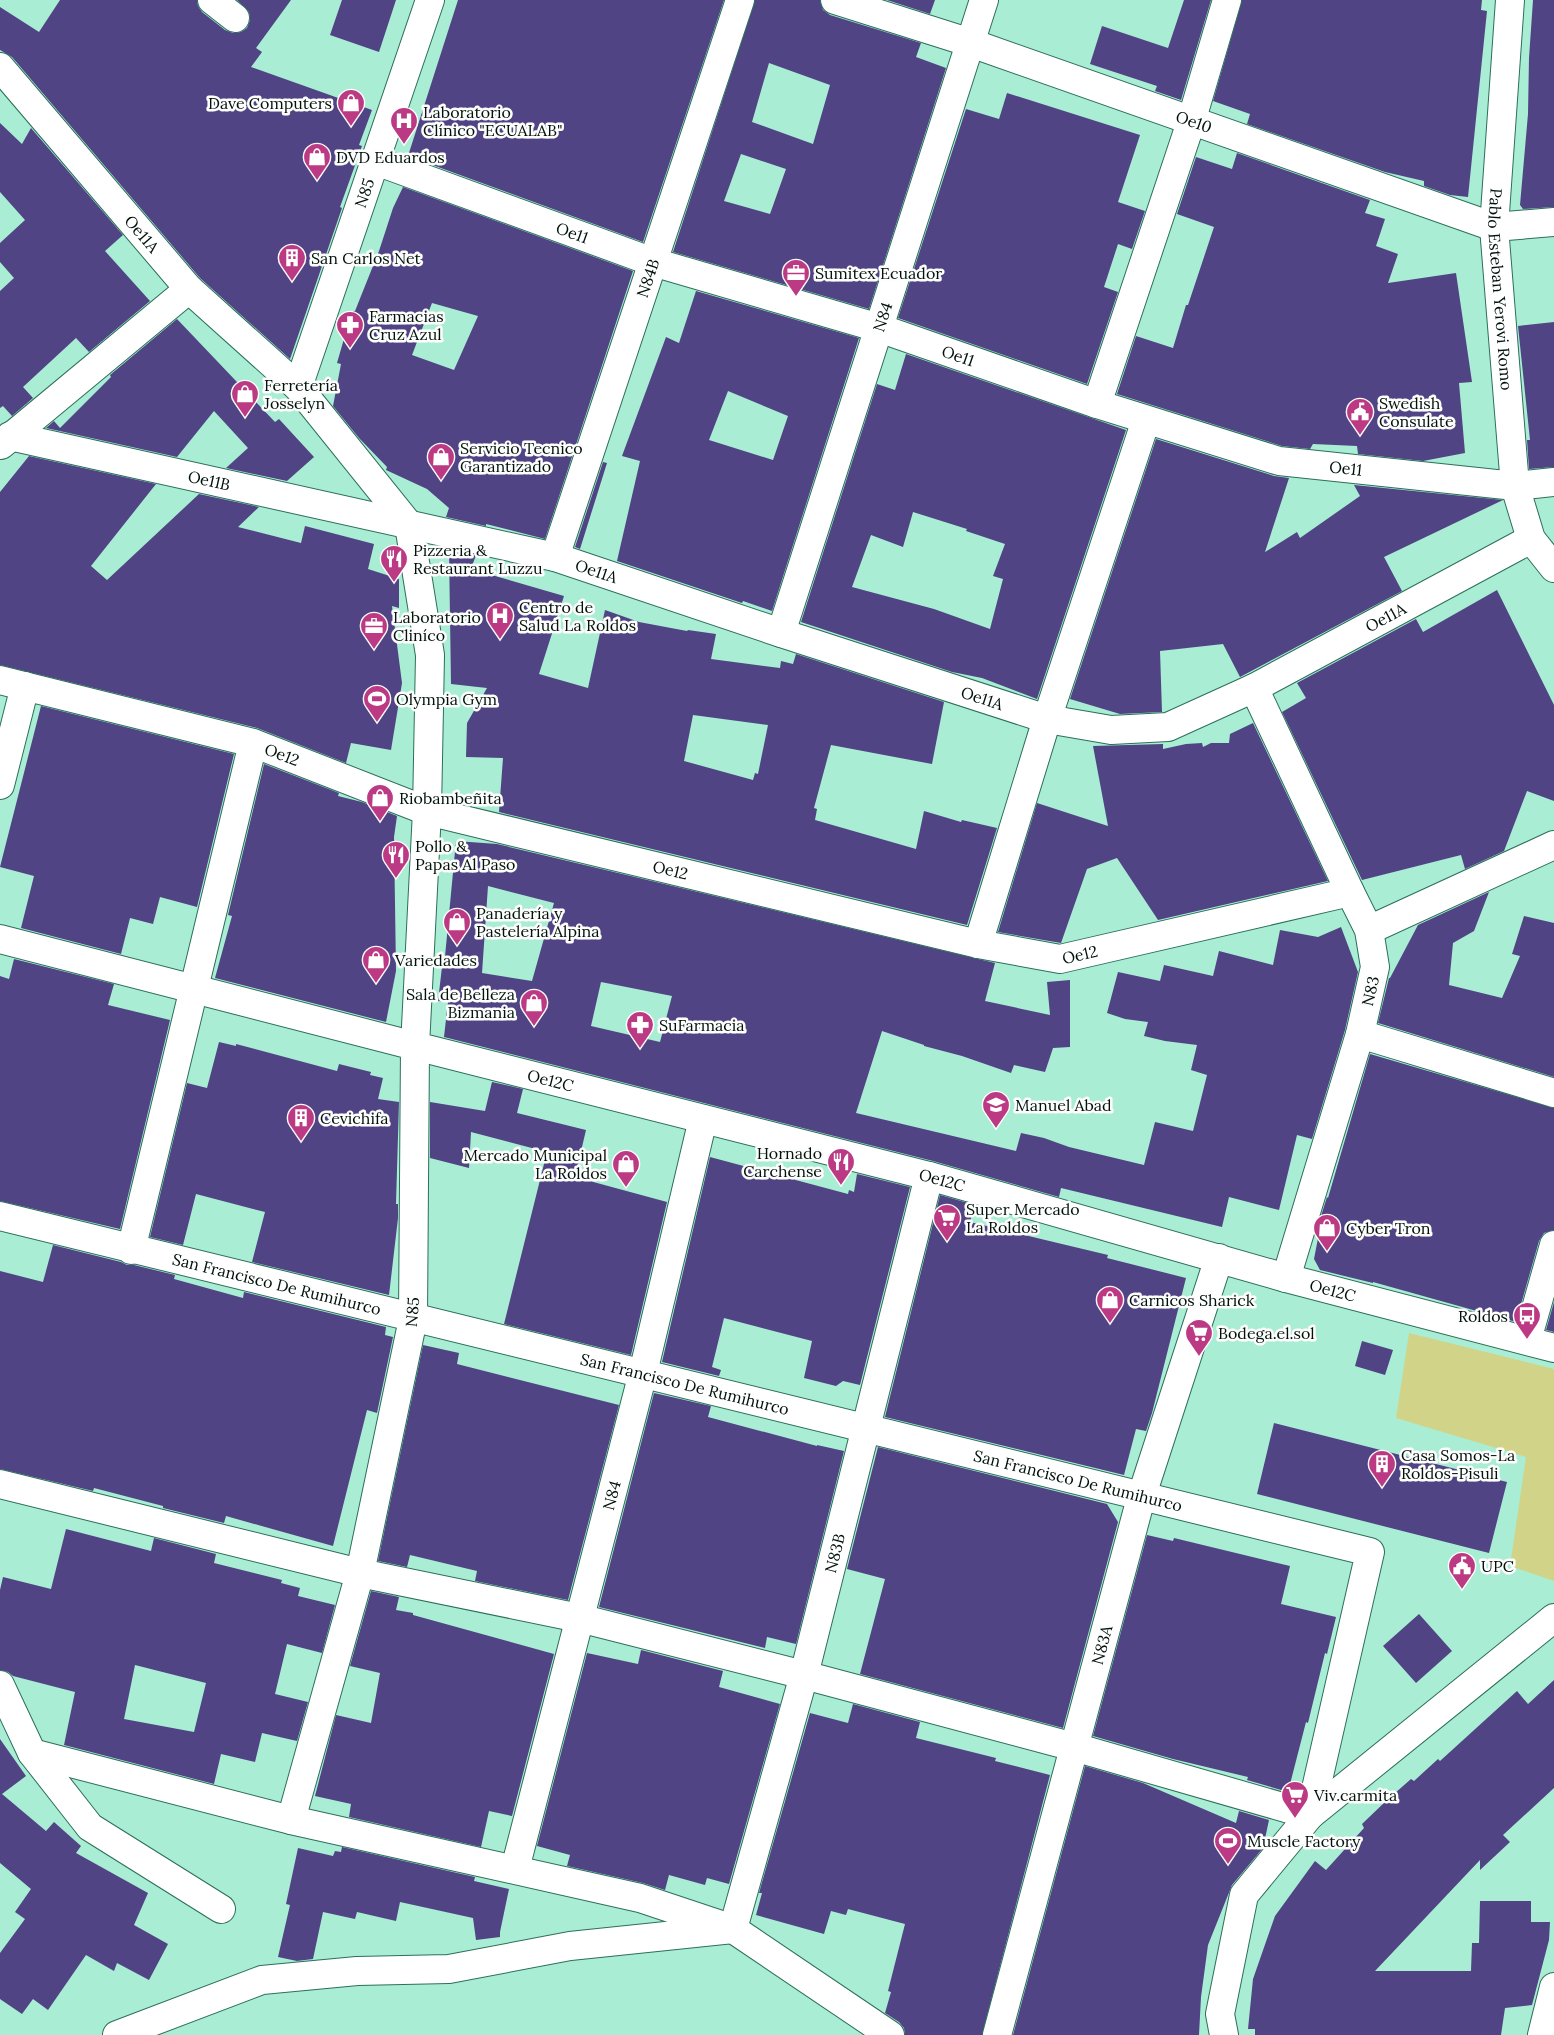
<svg xmlns="http://www.w3.org/2000/svg" width="1554" height="2035" font-family="Lora,serif">
<rect width="100%" height="100%" fill="#a9edd4"/>
<path fill="#d1d488" d="M1409,1333l145,36v212l-44,-15 16,-109 -130,-39z"/>
<path fill="#504484" fill-rule="evenodd" d="M60,0h137l1,6 4,6 23,18 8,3 8,-1 6,-4 3,-8 -1,-8 -12,-12h54l-35,48 6,4 -11,15 121,43 -13,35 3,1 -22,61 2,1 -52,151 -90,-81 -188,-221 -12,-7v-43l39,25z
M342,0h54l-17,52 -49,-17z
M458,0h266l-81,242 -235,-86z
M755,0h65l3,10 7,5 91,28 -5,14 30,11 -77,241 -196,-57zM769,63l61,22 -17,59 -61,-22zM741,154l45,15 -16,45 -46,-13z
M887,0h48l-5,14z
M1184,0h27l-30,100 -26,-9 2,-5 -67,-22 12,-38 66,22z
M1242,0h240l-1,10 6,1 -19,186 -18,-2 -26,-9v-5l-39,-9 -138,-48 3,-10 -37,-13z
M1533,0h21v207l-31,2 -3,-4 8,-91 1,-56z
M1007,93l133,42 -22,67 27,9 -13,38 -14,-5 -14,43 14,5 -31,92 -189,-66 68,-209 33,10z
M0,123l22,21 9,-16 92,107 -18,16 45,50 -61,51 -13,-14 -53,49 10,11 -21,18 -9,-10 -3,2v-117l14,-13 -14,-16v-19l25,-23 -25,-28z
M1237,153l133,47 -5,13 20,6 -9,27 22,8 -10,29 68,-10 16,109 -13,1 6,70 -42,8 -65,-7 -1,-8 -44,-2 -3,5 -28,-3 -165,-52 19,-58 37,12 13,-43h2l26,-78 -37,-13 19,-57 36,12z
M403,187l230,84 -88,268 -59,-15v2l-40,-9 3,-9 -22,-19 -41,-19 1,-3 -28,-29 -26,-32 8,-42 -4,-1 15,-52h3l24,-60 14,-43zM432,303l46,13 -24,54 -42,-15z
M696,291l163,47 -87,273 -29,-10 -1,2 -125,-42 23,-100 -18,-5 44,-119 13,6zM728,391l60,25 -15,44 -64,-20z
M177,319l98,103 4,-3 35,38 -27,24 -61,-13 22,-20 -34,-37 -37,46 -131,-29 8,-7 6,7 51,-51 -1,-2z
M1554,322v145l-25,2 -2,-29h3l-12,-114z
M906,354l220,76 -89,269 -55,-21 -30,-6 -151,-50 76,-238 18,6zM913,512l54,17 -1,2 39,13 -12,32 10,3 -13,50 -56,-20 -82,-22 19,-52 32,12z
M1156,439l118,37 15,2 -24,74 32,-20 3,6 60,-42 -6,-11 149,15 -119,57 18,34 -162,86 -17,-33 -63,7 2,61 -42,2 -50,-15z
M29,456l127,28 -65,82 16,14 92,-86 60,13 -21,20 63,16 4,-17 69,18 -6,25 31,10v29l-7,-2 10,77 -11,67 -40,-7 -5,20 -89,-35 -257,-63v-173z
M603,462l4,1 -27,86 -5,-2z
M449,550l27,5 -5,14 93,27 -25,78 49,14 17,-78 34,12 48,9 1,-1 28,4 -5,25 69,9 1,-7 12,3 3,-10 148,48 -12,62 -101,-19 -17,63 3,1 -2,11 101,29 8,-38 37,11 1,-2 35,8 -30,97 -468,-113 4,-54 -37,-1 1,-34 20,-35 -36,-4zM693,715l75,10 -10,49 -3,-1 -2,7 -69,-19z
M1497,590l57,115v96l-27,-10 -23,60 -39,18 -4,-14 -99,25 -80,-168 24,-14 -9,-15 119,-64 7,13z
M41,706l193,48 -37,153 -37,-10 -7,27 -23,-6 -9,36 -100,-26 13,-52 -34,-9z
M1253,723l75,158 -170,39 -41,-62 -30,11 -26,74 -63,-11 39,-129 71,23 -15,-80 70,-2v5l23,-5 16,-1 1,4 8,-4h18l1,-9z
M264,764l75,29 -1,3 24,6 35,14 -3,21 2,134 -10,51 -171,-44 17,-62 -4,-1z
M456,841l41,3 498,119 -10,38 65,14 -3,-33 23,-2v67l-17,1 -8,24 -31,-7 -3,8 -49,-17 -38,-10v-1l-42,-14 -26,82 160,38 5,-18 23,5 25,9 75,18 11,-43 38,9 14,-56 -16,-5 6,-25 -32,-4 -21,-5 4,-14 -23,-3 -18,-6 11,-41 42,9 4,-16 49,11 6,-25 54,14 7,-35 38,7 23,-10 17,45 -13,58 -33,109 -15,-4 -18,75 -50,-13 -7,30 -161,-39 -2,9 -126,-36 -489,-124 4,-35 -10,-1 4,-34h2zM488,886l66,17 -22,78 -50,-8zM601,982l71,14 -12,46 -69,-16z
M1489,892l-15,39 -21,12 -4,42 53,13 18,-42 -8,-2 12,-38 30,7v154l-176,-54 11,-45h1l28,-53z
M14,959l100,25 -6,21 62,15 -50,209 -120,-28v-225l9,3z
M219,1042l17,4v-2l101,27 2,-7 32,8 -1,3 13,3 -5,21 21,3 -3,102h2v14l-9,77 -137,-33 13,-50 -69,-18 -13,51 -33,-8 37,-154 20,5z
M1370,1054l184,54v122l-10,3 -5,8 -23,81 -143,-40v1l-53,-13 -6,-11 5,-26 -3,-1 11,-35 1,1z
M492,1082l31,7 -6,24 69,17 -11,47 92,25 -36,153 -127,-31 43,-172 -76,-20 -2,36 -39,-10v-56l55,9z
M710,1157l138,37 1,-4 5,2 3,-18 53,13 -50,198 -17,-4 -7,5 -32,-8 8,-37 -88,-23 -12,49 9,3 -2,6 -57,-14z
M940,1195l35,10 -5,17 138,33 -1,3 79,20 -34,135 -6,18 -10,-2 -12,46 -239,-58z
M53,1245l68,17 6,3h7l41,10 -1,4 69,19 1,-6 142,35 -1,8 8,2 -16,76 -10,-3 -34,136 -107,-30 -2,7 -61,-15v-2l-69,-18 -1,3 -93,-22v-198l43,11z
M1554,1302v30l-8,-2z
M1362,1341l31,9 -8,25 -30,-9z
M423,1345l36,8 -2,11 162,41 -51,195 -93,-19 2,-10 -67,-16 -3,12 -29,-6z
M654,1393l57,13 -3,11 109,29v-1l27,6 -48,193 -29,-7 -2,11 -166,-41z
M1274,1423l233,59 -18,71 -232,-59z
M878,1447l229,57 11,18 -55,206 -203,-54 25,-95 -38,-10z
M66,1529l85,22 3,-13 62,16 -2,9 68,17 -1,3 19,5 -2,8 37,9 -13,48 -35,-9 -12,50 33,8 -11,39 -35,-8 -7,29 -34,-8 -7,30 -150,-39 11,-53 -62,-16 -5,-4 -8,-2v-80l3,-13 48,12zM135,1665l71,18 -12,49 -70,-13z
M1147,1535l26,6 1,-3 116,28 -9,38 55,13 -9,37 -2,-1 -17,70 -2,-1 -18,70 -41,-12 1,-3 -75,-18 -80,-23z
M371,1591l28,6 -3,13 17,3v2l141,39 -42,162 -23,-5 -8,36 -132,-30 2,-13 -36,-8 21,-81 35,8 9,-50 -30,-7z
M1419,1614l33,37 -36,32 -33,-37z
M641,1650l82,21 -4,16 61,17 -51,180 -22,-6 -2,7 -36,-10 -4,15 -22,-7 -76,-17 3,-11 -33,-9 50,-193 51,11z
M1554,1680v108l-51,47 7,7 -30,28v-10l-105,111h96l1,-28h7l1,-42h51v21h19l-1,18 -17,65 -27,3 -4,27h-246v-6h-7l5,-50 22,-63 40,-55 11,9 38,-42 -2,-4 24,-23 25,-22 3,2 24,-22 2,2 77,-70 11,13z
M853,1704l67,18 -4,16 80,20 -1,3 55,14 -68,260h-77l-1,-7 -5,-6 -14,-9 6,-21 -3,-1 17,-67 -57,-15 -2,6 -15,-4 -7,23 -68,-19 6,-22h-3l51,-180 38,10z
M0,1739l26,37 -24,18 44,37 8,-9 27,24 -5,7 72,40 -14,32 34,19 -19,36 -32,-17 -3,8 -28,-16 -38,55 -15,-11 -11,15 -22,-15v-46l25,-34 -10,-7 16,-23 -31,-26z
M1085,1766l58,17 93,40 3,-12 30,9 -6,28 -31,37 -24,60 -7,52 -2,38h-186z
M342,1847l133,30 -1,4 35,8 -9,43v5l-24,3 -3,-22 -73,-16 -4,19 -39,-9 -2,7 -32,-7 -10,47 -16,2 -19,-4 12,-52 -4,-1 12,-56 35,8 2,-5 6,1z"/>
<g fill="none" stroke-linecap="round" stroke-linejoin="round">
<defs>
<g id="street">
<path d="M212,0l23,18"/>
<path id="s1" d="M835,0l136,43 523,184 60,-5"/>
<path id="s2" d="M1510,0l-16,227 21,259 16,53 23,29"/>
<path id="s3" d="M376,161l277,101 226,66 218,76 182,57 236,25 39,-4"/>
<path d="M1097,404l94,-282 36,-122"/>
<path id="s4" d="M10,436l545,121 226,76 266,86 64,11 57,-3 86,-39 277,-149"/>
<path d="M1,445l188,-156"/>
<path id="s5" d="M555,557l185,-557"/>
<path id="s6" d="M781,633l203,-633"/>
<path id="s7" d="M0,680l253,63 174,68 551,133 82,15 290,-67"/>
<path d="M1254,688l96,204 19,38 6,37 -15,67 -74,244"/>
<path d="M0,785l25,-99"/>
<path d="M1369,930l185,-85"/>
<path d="M0,939l415,107 -2,273 -53,254 -69,247"/>
<path d="M978,944l69,-225 99,-299"/>
<path d="M1360,1034l194,59"/>
<path id="s8" d="M0,1216l1370,336 -60,263"/>
<path d="M131,1250l122,-507"/>
<path d="M1527,1340l27,-95"/>
<path d="M0,1484l360,89 219,45 225,57 270,72 236,68"/>
<path d="M0,1685l32,68 58,74 131,82"/>
<path d="M32,1753l259,67 349,78 93,31 157,106"/>
<path id="s9" d="M515,1869l128,-496 60,-254"/>
<path id="s10" d="M117,2035l145,-55 95,-9 92,-2 121,-23 163,-17 71,-254 125,-499"/>
<path id="s11" d="M997,2035l144,-537 78,-240"/>
<path d="M1224,2035l-4,-21 24,-119 66,-80 244,-197"/>
<path d="M1542,2035l12,-48"/>
</g>
<g id="secondary">
<path id="s12" d="M0,67l189,222 109,98 111,138 21,130 -3,156 -12,235 514,130 357,102 268,70"/>
<path id="s13" d="M298,387l132,-387"/>
</g>
</defs>
<use href="#street" stroke="#2c6f5b" stroke-width="30"/>
<use href="#secondary" stroke="#2c6f5b" stroke-width="30"/>
<use href="#street" stroke="#fff" stroke-width="28"/>
<use href="#secondary" stroke="#fff" stroke-width="28"/>
</g>
<defs>
<symbol id="shop-pin" viewBox="-11 -11 22 30"><path d="M0 17L-7.5 6A9.5 9.5 0 1 1 7.5 6Z" fill="#bb3a83" stroke="#fdfdfd"/><path d="M-5-2.5h2.3a2.7 3.5 0 0 1 5.4 0H5L5.5 6h-11ZM-1.5-2.5h3a1.5 2.3 0 0 0-3 0Z" fill="#fff"/></symbol>
<symbol id="hospital-pin" viewBox="-11 -11 22 30"><path d="M0 17L-7.5 6A9.5 9.5 0 1 1 7.5 6Z" fill="#bb3a83" stroke="#fdfdfd"/><path d="M-5-5h3v3.5h4V-5h3V5h-3V1.5h-4V5h-3Z" fill="#fff"/></symbol>
<symbol id="building-pin" viewBox="-11 -11 22 30"><path d="M0 17L-7.5 6A9.5 9.5 0 1 1 7.5 6Z" fill="#bb3a83" stroke="#fdfdfd"/><path d="M-4-6H4V6H1V3H-1V6H-4ZM-2.5-4.3h1.7v1.8h-1.7ZM.8-4.3h1.7v1.8H.8ZM-2.5-1h1.7V.8h-1.7ZM.8-1h1.7V.8H.8Z" fill="#fff"/></symbol>
<symbol id="office-pin" viewBox="-11 -11 22 30"><path d="M0 17L-7.5 6A9.5 9.5 0 1 1 7.5 6Z" fill="#bb3a83" stroke="#fdfdfd"/><path d="M-6-3h4V-5.5h4V-3h4V5H-6ZM-1-4.5V-3h2v-1.5ZM-6 0V1H6V0Z" fill="#fff"/></symbol>
<symbol id="pharmacy-pin" viewBox="-11 -11 22 30"><path d="M0 17L-7.5 6A9.5 9.5 0 1 1 7.5 6Z" fill="#bb3a83" stroke="#fdfdfd"/><path d="M-2-6h4v4h4v4h-4v4h-4v-4h-4v-4h4Z" fill="#fff"/></symbol>
<symbol id="civic-pin" viewBox="-11 -11 22 30"><path d="M0 17L-7.5 6A9.5 9.5 0 1 1 7.5 6Z" fill="#bb3a83" stroke="#fdfdfd"/><path d="M-.6-6.5H3V-4.5H.6V-3L4-1V1h2V6H-6V1h2V-1L-.6-3ZM-1.2 2.5V6h2.4V2.5Z" fill="#fff"/></symbol>
<symbol id="restaurant-pin" viewBox="-11 -11 22 30"><path d="M0 17L-7.5 6A9.5 9.5 0 1 1 7.5 6Z" fill="#bb3a83" stroke="#fdfdfd"/><path d="M-5-6h1v4h1v-4h1v4h1v-4h1v5L-1.5 .5V6h-2V.5L-5-1ZM5-6V6H3V1.5H1.5Q1.5-4 5-6Z" fill="#fff"/></symbol>
<symbol id="stadium-pin" viewBox="-11 -11 22 30"><path d="M0 17L-7.5 6A9.5 9.5 0 1 1 7.5 6Z" fill="#bb3a83" stroke="#fdfdfd"/><path d="M0-5a6.5 5 0 1 0 0 10a6.5 5 0 1 0 0-10ZM-3.5-1.8h7v3.6h-7Z" fill="#fff"/></symbol>
<symbol id="school-pin" viewBox="-11 -11 22 30"><path d="M0 17L-7.5 6A9.5 9.5 0 1 1 7.5 6Z" fill="#bb3a83" stroke="#fdfdfd"/><path d="M0-5L7-2L0 1L-7-2ZM-4 1L0 2.5L4 1V4Q0 6-4 4Z" fill="#fff"/></symbol>
<symbol id="supermarket-pin" viewBox="-11 -11 22 30"><path d="M0 17L-7.5 6A9.5 9.5 0 1 1 7.5 6Z" fill="#bb3a83" stroke="#fdfdfd"/><path d="M-6-5.5h2.5l.6 2H6L4.5 2H-2.5L-4.4-4H-6ZM-1.5 3.2a1.3 1.3 0 1 0 .1 0ZM3 3.2a1.3 1.3 0 1 0 .1 0Z" fill="#fff"/></symbol>
<symbol id="bus-pin" viewBox="-11 -11 22 30"><path d="M0 17L-7.5 6A9.5 9.5 0 1 1 7.5 6Z" fill="#bb3a83" stroke="#fdfdfd"/><path d="M-5-6H5V4H4V6H2V4H-2V6H-4V4H-5ZM-3.5-4V0h7V-4ZM-3.5 1.2v1.5H-2V1.2ZM2 1.2v1.5H3.5V1.2Z" fill="#fff"/></symbol>
</defs>
<g fill-rule="evenodd">
<use href="#shop-pin" x="335" y="87" width="32" height="43"/>
<use href="#hospital-pin" x="388" y="105" width="32" height="43"/>
<use href="#shop-pin" x="301" y="141" width="32" height="43"/>
<use href="#building-pin" x="276" y="242" width="32" height="43"/>
<use href="#office-pin" x="780" y="257" width="32" height="43"/>
<use href="#pharmacy-pin" x="334" y="309" width="32" height="43"/>
<use href="#shop-pin" x="229" y="378" width="32" height="43"/>
<use href="#civic-pin" x="1344" y="396" width="32" height="43"/>
<use href="#shop-pin" x="425" y="441" width="32" height="43"/>
<use href="#restaurant-pin" x="378" y="543" width="32" height="43"/>
<use href="#hospital-pin" x="484" y="600" width="32" height="43"/>
<use href="#office-pin" x="358" y="610" width="32" height="43"/>
<use href="#stadium-pin" x="361" y="683" width="32" height="43"/>
<use href="#shop-pin" x="364" y="782" width="32" height="43"/>
<use href="#restaurant-pin" x="380" y="839" width="32" height="43"/>
<use href="#shop-pin" x="441" y="906" width="32" height="43"/>
<use href="#shop-pin" x="360" y="944" width="32" height="43"/>
<use href="#shop-pin" x="518" y="987" width="32" height="43"/>
<use href="#pharmacy-pin" x="624" y="1009" width="32" height="43"/>
<use href="#school-pin" x="980" y="1089" width="32" height="43"/>
<use href="#building-pin" x="285" y="1102" width="32" height="43"/>
<use href="#restaurant-pin" x="825" y="1146" width="32" height="43"/>
<use href="#shop-pin" x="610" y="1148" width="32" height="43"/>
<use href="#supermarket-pin" x="931" y="1202" width="32" height="43"/>
<use href="#shop-pin" x="1311" y="1212" width="32" height="43"/>
<use href="#shop-pin" x="1094" y="1284" width="32" height="43"/>
<use href="#bus-pin" x="1511" y="1300" width="32" height="43"/>
<use href="#supermarket-pin" x="1183" y="1317" width="32" height="43"/>
<use href="#building-pin" x="1366" y="1448" width="32" height="43"/>
<use href="#civic-pin" x="1446" y="1550" width="32" height="43"/>
<use href="#supermarket-pin" x="1279" y="1779" width="32" height="43"/>
<use href="#stadium-pin" x="1212" y="1825" width="32" height="43"/>
</g>
<g text-anchor="middle" stroke-width="5" stroke-linejoin="round" paint-order="stroke">
<g font-size="16" fill="#00120a" stroke="#fdfdfd" text-anchor="start">
<text x="332" y="109" text-anchor="end">Dave Computers</text>
<text x="423" y="118">Laboratorio<tspan x="423" dy="18">Clínico "ECUALAB"</tspan></text>
<text x="336" y="163">DVD Eduardos</text>
<text x="311" y="264">San Carlos Net</text>
<text x="815" y="279">Sumitex Ecuador</text>
<text x="369" y="322">Farmacias<tspan x="369" dy="18">Cruz Azul</tspan></text>
<text x="264" y="391">Ferretería<tspan x="264" dy="18">Josselyn</tspan></text>
<text x="1379" y="409">Swedish<tspan x="1379" dy="18">Consulate</tspan></text>
<text x="460" y="454">Servicio Tecnico<tspan x="460" dy="18">Garantizado</tspan></text>
<text x="413" y="556">Pizzeria &amp;<tspan x="413" dy="18">Restaurant Luzzu</tspan></text>
<text x="519" y="613">Centro de<tspan x="519" dy="18">Salud La Roldos</tspan></text>
<text x="393" y="623">Laboratorio<tspan x="393" dy="18">Cliníco</tspan></text>
<text x="396" y="705">Olympia Gym</text>
<text x="399" y="804">Riobambeñita</text>
<text x="415" y="852">Pollo &amp;<tspan x="415" dy="18">Papas Al Paso</tspan></text>
<text x="476" y="919">Panadería y<tspan x="476" dy="18">Pastelería Alpina</tspan></text>
<text x="395" y="966">Variedades</text>
<text x="515" y="1000" text-anchor="end">Sala de Belleza<tspan x="515" dy="18">Bizmania</tspan></text>
<text x="659" y="1031">SuFarmacia</text>
<text x="1015" y="1111">Manuel Abad</text>
<text x="320" y="1124">Cevichifa</text>
<text x="822" y="1159" text-anchor="end">Hornado<tspan x="822" dy="18">Carchense</tspan></text>
<text x="607" y="1161" text-anchor="end">Mercado Municipal<tspan x="607" dy="18">La Roldos</tspan></text>
<text x="966" y="1215">Super Mercado<tspan x="966" dy="18">La Roldos</tspan></text>
<text x="1346" y="1234">Cyber Tron</text>
<text x="1129" y="1306">Carnicos Sharick</text>
<text x="1508" y="1322" text-anchor="end">Roldos</text>
<text x="1218" y="1339">Bodega.el.sol</text>
<text x="1401" y="1461">Casa Somos-La<tspan x="1401" dy="18">Roldos-Pisuli</tspan></text>
<text x="1481" y="1572">UPC</text>
<text x="1314" y="1801">Viv.carmita</text>
<text x="1247" y="1847">Muscle Factory</text>
</g>
<g font-size="16" fill="#00120a" stroke="#fdfdfd">
<text dy="6" stroke="none"><textPath href="#s1" startOffset="379">Oe10</textPath></text>
<text dy="6" stroke="none"><textPath href="#s13" startOffset="205">N85</textPath></text>
<text dy="6" stroke="none"><textPath href="#s3" startOffset="209">Oe11</textPath></text>
<text dy="6" stroke="none"><textPath href="#s12" startOffset="219">Oe11A</textPath></text>
<text dy="6" stroke="none"><textPath href="#s5" startOffset="294">N84B</textPath></text>
<text dy="6" stroke="none"><textPath href="#s2" startOffset="290">Pablo Esteban Yerovi Romo</textPath></text>
<text dy="6" stroke="none"><textPath href="#s6" startOffset="332">N84</textPath></text>
<text dy="6" stroke="none"><textPath href="#s3" startOffset="614">Oe11</textPath></text>
<text dy="6" stroke="none"><textPath href="#s3" startOffset="1019">Oe11</textPath></text>
<text dy="6" stroke="none"><textPath href="#s4" startOffset="204">Oe11B</textPath></text>
<text dy="6" stroke="none"><textPath href="#s4" startOffset="602">Oe11A</textPath></text>
<text dy="6" stroke="none"><textPath href="#s4" startOffset="1442">Oe11A</textPath></text>
<text dy="6" stroke="none"><textPath href="#s4" startOffset="1008">Oe11A</textPath></text>
<text dy="6" stroke="none"><textPath href="#s7" startOffset="292">Oe12</textPath></text>
<text dy="6" stroke="none"><textPath href="#s7" startOffset="698">Oe12</textPath></text>
<text dy="6" stroke="none"><textPath href="#s7" startOffset="1118">Oe12</textPath></text>
<text transform="translate(1370 991) rotate(-77)" y="6">N83</text>
<text dy="6" stroke="none"><textPath href="#s12" startOffset="1278">Oe12C</textPath></text>
<text dy="6" stroke="none"><textPath href="#s12" startOffset="1682">Oe12C</textPath></text>
<text dy="6" stroke="none"><textPath href="#s8" startOffset="285">San Francisco De Rumihurco</textPath></text>
<text dy="6" stroke="none"><textPath href="#s12" startOffset="2088">Oe12C</textPath></text>
<text transform="translate(412 1312) rotate(-85)" y="6">N85</text>
<text dy="6" stroke="none"><textPath href="#s8" startOffset="705">San Francisco De Rumihurco</textPath></text>
<text dy="6" stroke="none"><textPath href="#s8" startOffset="1110">San Francisco De Rumihurco</textPath></text>
<text dy="6" stroke="none"><textPath href="#s9" startOffset="386">N84</textPath></text>
<text dy="6" stroke="none"><textPath href="#s10" startOffset="1019">N83B</textPath></text>
<text dy="6" stroke="none"><textPath href="#s11" startOffset="404">N83A</textPath></text>
</g>
</g>
</svg>
